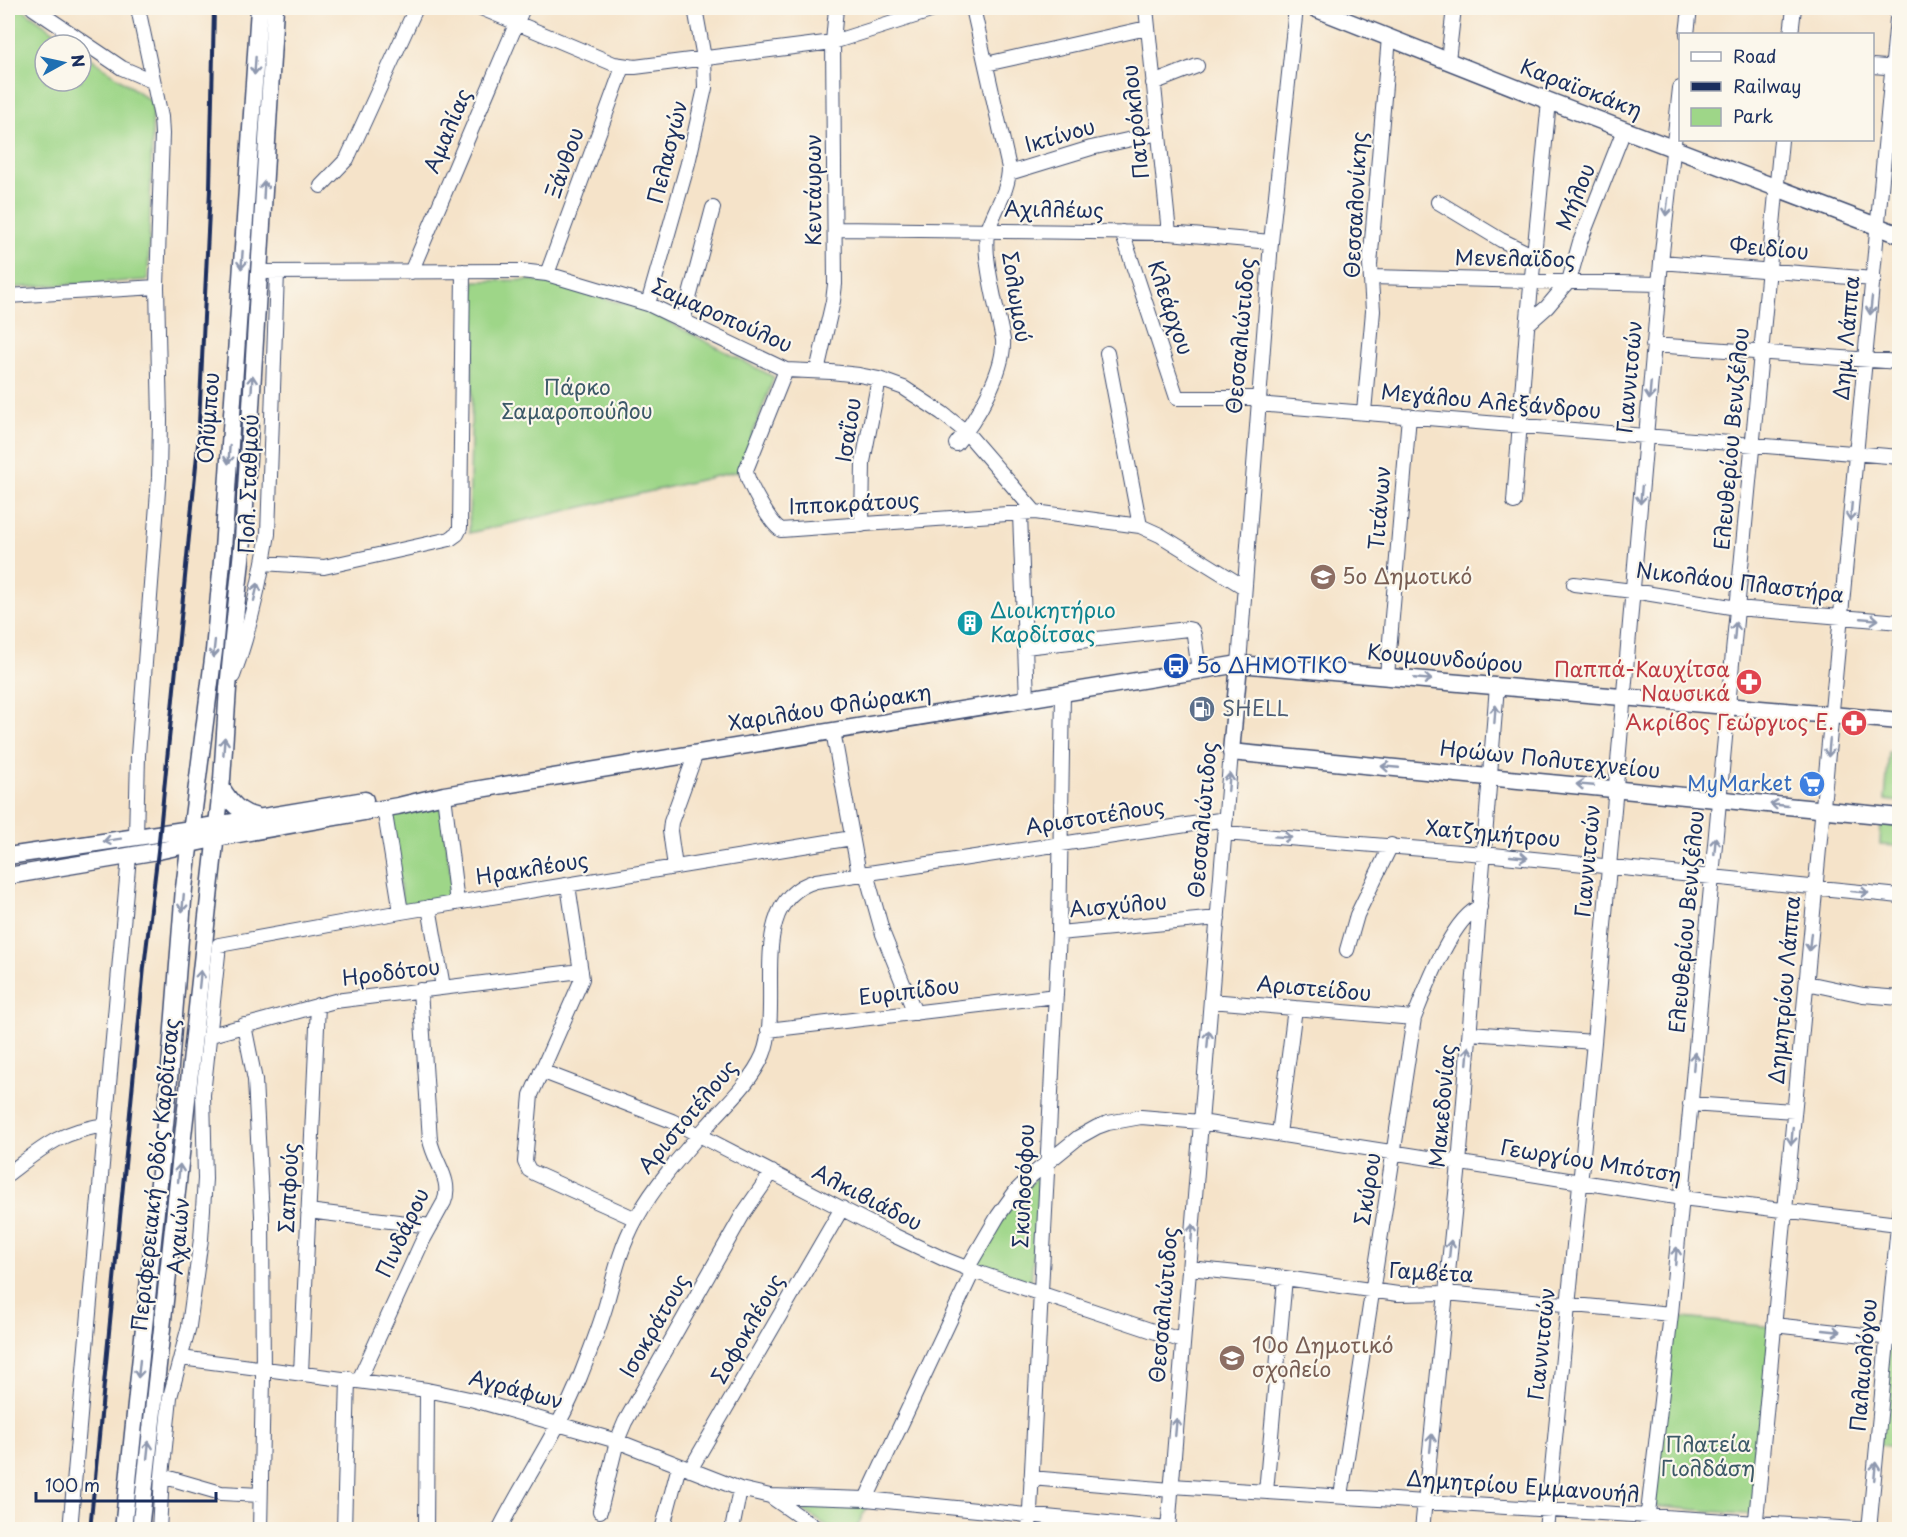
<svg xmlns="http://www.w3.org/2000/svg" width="1907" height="1537" font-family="'Playpen Sans',sans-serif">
<rect width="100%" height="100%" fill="#fbf7ec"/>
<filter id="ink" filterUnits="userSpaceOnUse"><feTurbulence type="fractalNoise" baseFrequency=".0167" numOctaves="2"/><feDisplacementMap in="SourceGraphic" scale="12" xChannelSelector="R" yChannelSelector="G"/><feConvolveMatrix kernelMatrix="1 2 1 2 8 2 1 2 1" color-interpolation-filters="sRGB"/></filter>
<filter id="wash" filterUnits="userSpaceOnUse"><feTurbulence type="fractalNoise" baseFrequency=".008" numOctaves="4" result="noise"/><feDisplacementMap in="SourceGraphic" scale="24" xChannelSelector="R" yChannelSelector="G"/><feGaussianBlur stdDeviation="1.35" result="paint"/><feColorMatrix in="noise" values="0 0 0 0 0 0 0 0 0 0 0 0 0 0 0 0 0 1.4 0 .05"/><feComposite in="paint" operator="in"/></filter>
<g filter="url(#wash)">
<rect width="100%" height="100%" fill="#f5e3c9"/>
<path fill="#9ed688" stroke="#5c8273" stroke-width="1.5" d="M8,8h13l52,37h-28v36h36v-30l72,52 -5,177 -140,8z
M533,280l27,6 86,24 128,67 -35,94 -270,62 5,-252z
M1889,752l10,2v48l-14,-2z
M441,805l13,92 -51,9 -14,-92z
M1881,822l18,1 -2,23 -17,-1z
M1040,1173l-9,110 -55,-20 30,-50z
M1673,1317l99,10 -19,188 -101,-9z
M1888,1344l11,1v102l-20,-2z
M791,1503l77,2 -12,24h-24z"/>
</g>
<g filter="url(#ink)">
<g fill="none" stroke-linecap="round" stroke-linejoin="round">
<defs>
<path id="minor" d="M33,8l89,60 30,13
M481,8l133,56 21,3 198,-25 107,-34
M1146,8l23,225
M1687,34l3,-26
M1791,34l3,-26
M1448,60l6,-52
M986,64l161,-36
M1872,66l28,2
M1153,83l44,-17
M1009,173l82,-25 68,-15
M321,186l26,-27 69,-151
M1438,202l63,38 33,16
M836,229l333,4 102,9
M1122,232l55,166h82
M1661,262l213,17
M259,272l262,-1 26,3 101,30 138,66 45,2 28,3 20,4 25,9 38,25 24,19 69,80
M411,272l112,-264
M547,274l76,-207
M1371,277l288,7
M8,296l149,-9
M648,304l40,-141 17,-75 -1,-30 -9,-50
M683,321l30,-113
M1529,323l18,-16 22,-26 11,-39 44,-112
M1653,345l247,17
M1107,353l33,173
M786,370l-40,100c1,13 24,53 35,60l254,-18 105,14 20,9 84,52
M817,371l16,-70 2,-17 -2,-242 3,-34
M1258,404l642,53
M1364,412l9,-101 -3,-46 19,-228
M956,444c20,-23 49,-74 47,-104 -5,-27 -20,-81 -16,-106 5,-22 22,-42 22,-66l-36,-160
M1514,502l13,-174 22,-227
M1020,514l7,185
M862,525l1,-63 16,-83
M263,563l61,4 126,-28 7,-5 3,-6 3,-257
M1574,584l59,7 104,17 163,14
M1025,647l163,-18 4,1 2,5 5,35
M1239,664l32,-422 25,-234
M233,676c17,-45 27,-94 35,-142l9,-262
M1387,676l22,-260
M833,731l26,143
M444,795l13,108
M384,808l17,104
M1225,833l259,21 416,42
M136,837l2,-82 21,-277 1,-58 -3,-133 5,-153 -1,-17 -23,-109
M675,867l-5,-36 1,-9 25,-69
M866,873l17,61 32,79
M568,885l14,94 -51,116 -6,67 4,8 5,3 102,46
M429,907l14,80
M1059,933l159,-15
M1347,950l10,-35 34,-70
M1807,983l56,12 37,3
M1211,1001l203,17
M244,1025l11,55 7,136 1,162 -3,152
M768,1030l288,-34
M1470,1033l124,9
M211,1035l124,-34 246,-30
M541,1071l131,50 221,114 53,25 36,14 201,67
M1690,1104l104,7
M1279,1134l16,-126
M8,1174c34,-26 52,-43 98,-49
M308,1211l123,15
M1189,1268l96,10 113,16 48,-1 225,21
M967,1269l31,-53 18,-25 16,-16 47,-38 18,-10 11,-4 33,-6 60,5 481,76 216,26
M1774,1325l126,14
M181,1358l246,32 47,10 143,41 123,48 30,7 49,34
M301,1373l17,-368
M359,1380l63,-138 22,-40c9,-22 -10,-40 -14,-62l-10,-150
M690,1470l152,-262
M162,1476l59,17 39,2
M1031,1478l140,12
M1172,1486l700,44
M1266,1492l19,-214
M770,1496l96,3 302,30
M1341,1496l73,-478c11,-27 38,-101 66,-111
M866,1499l107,-228
M600,1511l17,-70 8,-19 118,-208 29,-42
M70,1530l59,-674
M159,1530l3,-54 8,-79 19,-71 12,-87 4,-60 -2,-84 16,-150 182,-33 451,-74
M344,1530l4,-152
M426,1530l1,-140
M499,1530c26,-52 60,-99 81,-153 9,-23 19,-48 26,-72 8,-29 15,-59 30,-86 21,-38 51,-70 80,-103 17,-18 37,-38 47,-61 21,-51 -19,-154 53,-174l410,-62
M662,1530l17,-64
M732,1530l8,-41
M1029,1530l30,-597 4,-240
M1168,1530l63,-778
M1422,1530l37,-366 38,-478
M1546,1530l48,-488 67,-780 19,-174
M1646,1530l25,-216 110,-1174
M1755,1530l143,-1522
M1869,1530l31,-325"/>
<path id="major" d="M1314,8l235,93 351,134
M1239,664l-8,88 669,65
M221,787c10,16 18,26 37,30
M8,856l183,-27 174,-29
M8,876l150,-25 69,-15 171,-30 46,-11 795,-131 661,57
M123,1530l44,-425 17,-217 30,-237 9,-101 36,-542
M140,1530l82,-751 6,-91 15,-148 32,-532"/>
</defs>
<use href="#minor" stroke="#3c4a6e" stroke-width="16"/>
<use href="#major" stroke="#3c4a6e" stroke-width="19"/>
<use href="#minor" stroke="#fff" stroke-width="14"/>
<use href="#major" stroke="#fff" stroke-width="16"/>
<path stroke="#1b2f5e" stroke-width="4" d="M90,1530l54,-563 14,-116 40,-406 12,-256 4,-181"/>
</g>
<defs><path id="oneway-shaft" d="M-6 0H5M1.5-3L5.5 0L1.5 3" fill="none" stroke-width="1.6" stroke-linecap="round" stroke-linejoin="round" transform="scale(1.5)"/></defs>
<g stroke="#8d97ae">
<use href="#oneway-shaft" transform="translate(255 66) rotate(94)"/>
<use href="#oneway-shaft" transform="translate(264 190) rotate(-87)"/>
<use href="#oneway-shaft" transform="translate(1667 207) rotate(97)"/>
<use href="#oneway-shaft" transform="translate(242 260) rotate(94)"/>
<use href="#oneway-shaft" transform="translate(1871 306) rotate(96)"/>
<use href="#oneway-shaft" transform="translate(252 384) rotate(-86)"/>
<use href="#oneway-shaft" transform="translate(1650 391) rotate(95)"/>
<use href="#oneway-shaft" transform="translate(229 455) rotate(94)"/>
<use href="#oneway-shaft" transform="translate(1641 495) rotate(95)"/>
<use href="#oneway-shaft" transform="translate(1851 512) rotate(95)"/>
<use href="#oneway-shaft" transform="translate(256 592) rotate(-77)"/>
<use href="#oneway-shaft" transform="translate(1870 619) rotate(5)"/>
<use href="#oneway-shaft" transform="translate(1735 631) rotate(-85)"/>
<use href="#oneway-shaft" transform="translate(214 649) rotate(96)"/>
<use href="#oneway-shaft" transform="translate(1423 679) rotate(5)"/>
<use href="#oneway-shaft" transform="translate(1495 714) rotate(-86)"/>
<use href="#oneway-shaft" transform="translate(224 746) rotate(-86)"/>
<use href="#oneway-shaft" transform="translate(1829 748) rotate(95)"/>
<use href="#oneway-shaft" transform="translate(1390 767) rotate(-175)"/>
<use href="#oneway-shaft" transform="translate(1229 782) rotate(-85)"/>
<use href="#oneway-shaft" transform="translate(1585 785) rotate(-175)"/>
<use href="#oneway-shaft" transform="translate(1779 805) rotate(-174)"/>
<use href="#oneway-shaft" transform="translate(1283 837) rotate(4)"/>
<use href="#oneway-shaft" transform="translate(112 840) rotate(171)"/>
<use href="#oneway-shaft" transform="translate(1715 846) rotate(-85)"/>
<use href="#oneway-shaft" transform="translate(1519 857) rotate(6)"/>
<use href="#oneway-shaft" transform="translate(1860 892) rotate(6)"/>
<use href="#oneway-shaft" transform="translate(183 903) rotate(95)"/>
<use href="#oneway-shaft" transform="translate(1810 942) rotate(96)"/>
<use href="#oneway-shaft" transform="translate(200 979) rotate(-84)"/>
<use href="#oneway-shaft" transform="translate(1208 1039) rotate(-85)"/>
<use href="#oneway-shaft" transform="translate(1468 1055) rotate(-85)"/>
<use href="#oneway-shaft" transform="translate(1694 1061) rotate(-85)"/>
<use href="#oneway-shaft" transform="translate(1792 1136) rotate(95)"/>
<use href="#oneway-shaft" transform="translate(179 1173) rotate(-84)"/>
<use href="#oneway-shaft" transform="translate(1192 1233) rotate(-85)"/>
<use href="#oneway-shaft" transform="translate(1450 1249) rotate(-84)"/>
<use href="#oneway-shaft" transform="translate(1676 1256) rotate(-85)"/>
<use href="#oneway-shaft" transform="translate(1832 1331) rotate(6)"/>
<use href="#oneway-shaft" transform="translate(139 1369) rotate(96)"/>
<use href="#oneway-shaft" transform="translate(1176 1427) rotate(-85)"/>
<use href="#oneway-shaft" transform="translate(1431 1443) rotate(-84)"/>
<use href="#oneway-shaft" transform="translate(148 1450) rotate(-84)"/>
<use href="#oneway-shaft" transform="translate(1875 1471) rotate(-85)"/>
</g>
</g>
<defs>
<symbol id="school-disc" viewBox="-11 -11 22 22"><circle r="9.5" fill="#8d6e63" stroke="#fbf7ec"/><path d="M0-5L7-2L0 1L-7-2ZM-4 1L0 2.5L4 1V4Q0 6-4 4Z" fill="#fff"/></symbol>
<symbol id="building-disc" viewBox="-11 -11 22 22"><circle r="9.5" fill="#0f9aa8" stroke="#fbf7ec"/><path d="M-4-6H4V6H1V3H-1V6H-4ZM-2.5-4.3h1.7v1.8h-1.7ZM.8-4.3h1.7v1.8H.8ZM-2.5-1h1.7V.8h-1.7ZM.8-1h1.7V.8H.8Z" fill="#fff"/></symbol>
<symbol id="bus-disc" viewBox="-11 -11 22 22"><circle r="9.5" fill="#1a4fb4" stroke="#fbf7ec"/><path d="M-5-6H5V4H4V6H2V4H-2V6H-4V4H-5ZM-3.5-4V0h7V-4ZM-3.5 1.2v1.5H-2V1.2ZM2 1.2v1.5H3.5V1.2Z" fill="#fff"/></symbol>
<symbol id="pharmacy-disc" viewBox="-11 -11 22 22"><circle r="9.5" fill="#e0444e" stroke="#fbf7ec"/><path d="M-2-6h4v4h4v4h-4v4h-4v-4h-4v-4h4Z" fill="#fff"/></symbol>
<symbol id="fuel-disc" viewBox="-11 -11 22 22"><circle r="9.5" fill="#5c6f8a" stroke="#fbf7ec"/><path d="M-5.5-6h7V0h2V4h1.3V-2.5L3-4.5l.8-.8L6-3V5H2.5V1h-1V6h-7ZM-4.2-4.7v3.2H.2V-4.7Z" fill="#fff"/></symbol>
<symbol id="supermarket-disc" viewBox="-11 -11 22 22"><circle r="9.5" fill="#3f7fe0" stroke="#fbf7ec"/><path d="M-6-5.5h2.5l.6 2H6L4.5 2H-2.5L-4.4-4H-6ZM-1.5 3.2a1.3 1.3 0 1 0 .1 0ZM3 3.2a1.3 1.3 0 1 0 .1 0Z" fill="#fff"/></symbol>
</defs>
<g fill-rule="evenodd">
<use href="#school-disc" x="1308" y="562" width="30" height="30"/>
<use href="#building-disc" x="955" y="608" width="30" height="30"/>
<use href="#bus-disc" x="1161" y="651" width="30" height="30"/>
<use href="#pharmacy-disc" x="1734" y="667" width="30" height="30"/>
<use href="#fuel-disc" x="1187" y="694" width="30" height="30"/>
<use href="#pharmacy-disc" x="1839" y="708" width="30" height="30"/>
<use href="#supermarket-disc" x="1797" y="769" width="30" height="30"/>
<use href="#school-disc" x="1217" y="1343" width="30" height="30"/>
</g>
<g text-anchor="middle" stroke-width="4.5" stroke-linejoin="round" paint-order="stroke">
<g font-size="21" fill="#1b2f5e" stroke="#fbf7ec">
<text transform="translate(1581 89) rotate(21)" y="7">Καραϊσκάκη</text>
<text transform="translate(1136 122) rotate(-96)" y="7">Πατρόκλου</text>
<text transform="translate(448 131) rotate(-67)" y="7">Αμαλίας</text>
<text transform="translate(1060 136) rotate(-16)" y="7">Ικτίνου</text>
<text transform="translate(668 152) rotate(-76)" y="7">Πελασγών</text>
<text transform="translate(565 163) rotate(-70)" y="7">Ξάνθου</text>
<text transform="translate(814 190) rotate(-90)" y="7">Κεντάυρων</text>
<text transform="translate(1576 197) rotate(-68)" y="7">Μήλου</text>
<text transform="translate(1356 205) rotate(-87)" y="7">Θεσσαλονίκης</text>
<text transform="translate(1054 210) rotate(1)" y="7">Αχιλλέως</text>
<text transform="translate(1769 249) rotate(5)" y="7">Φειδίου</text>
<text transform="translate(1515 259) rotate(1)" y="7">Μενελαϊδος</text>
<text transform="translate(1016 297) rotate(81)" y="7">Σολωμού</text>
<text transform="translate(1170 308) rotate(71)" y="7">Κλεάρχου</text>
<text transform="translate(722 316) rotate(24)" y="7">Σαμαροπούλου</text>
<text transform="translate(1241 336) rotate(-85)" y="7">Θεσσαλιώτιδος</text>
<text transform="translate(1847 338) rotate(-85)" y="7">Δημ. Λάππα</text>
<text transform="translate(1630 377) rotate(-85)" y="7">Γιαννιτσών</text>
<text transform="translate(1491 402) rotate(5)" y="7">Μεγάλου Αλεξάνδρου</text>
<text transform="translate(209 418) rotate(-86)" y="7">Ολύμπου</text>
<text transform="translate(849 430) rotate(-81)" y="7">Ισαΐου</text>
<text transform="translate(1732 439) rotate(-85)" y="7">Ελευθερίου Βενιζέλου</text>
<text transform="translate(249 484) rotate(-88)" y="7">Πολ. Σταθμού</text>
<text transform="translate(854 504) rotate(-3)" y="7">Ιπποκράτους</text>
<text transform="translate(1380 508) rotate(-85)" y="7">Τιτάνων</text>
<text transform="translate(1740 583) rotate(7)" y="7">Νικολάου Πλαστήρα</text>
<text transform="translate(1445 659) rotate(5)" y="7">Κουμουνδούρου</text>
<text transform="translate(830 708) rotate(-9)" y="7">Χαριλάου Φλώρακη</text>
<text transform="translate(1550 760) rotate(6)" y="7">Ηρώων Πολυτεχνείου</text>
<text transform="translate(1095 817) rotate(-9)" y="7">Αριστοτέλους</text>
<text transform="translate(1203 820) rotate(-85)" y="7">Θεσσαλιώτιδος</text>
<text transform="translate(1493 834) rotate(5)" y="7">Χατζημήτρου</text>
<text transform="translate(1588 861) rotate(-85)" y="7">Γιαννιτσών</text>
<text transform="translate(532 869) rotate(-9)" y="7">Ηρακλέους</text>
<text transform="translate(1118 906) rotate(-5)" y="7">Αισχύλου</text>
<text transform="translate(1687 922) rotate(-85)" y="7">Ελευθερίου Βενιζέλου</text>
<text transform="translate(391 973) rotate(-7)" y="7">Ηροδότου</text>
<text transform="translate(1314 989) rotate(5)" y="7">Αριστείδου</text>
<text transform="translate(1785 990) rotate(-85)" y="7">Δημητρίου Λάππα</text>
<text transform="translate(909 992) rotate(-7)" y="7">Ευριπίδου</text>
<text transform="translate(1443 1106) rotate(-85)" y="7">Μακεδονίας</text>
<text transform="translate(688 1117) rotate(-50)" y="7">Αριστοτέλους</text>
<text transform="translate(1591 1162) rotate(9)" y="7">Γεωργίου Μπότση</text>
<text transform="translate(156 1175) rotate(-84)" y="7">Περιφερειακή Οδός Καρδίτσας</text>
<text transform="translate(1024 1186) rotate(-87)" y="7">Σκυλοσόφου</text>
<text transform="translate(289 1188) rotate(-87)" y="7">Σαπφούς</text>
<text transform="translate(1368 1189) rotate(-81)" y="7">Σκύρου</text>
<text transform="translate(867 1198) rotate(27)" y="7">Αλκιβιάδου</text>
<text transform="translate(403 1233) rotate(-65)" y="7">Πινδάρου</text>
<text transform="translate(179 1236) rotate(-85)" y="7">Αχαιών</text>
<text transform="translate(1431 1273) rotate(3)" y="7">Γαμβέτα</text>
<text transform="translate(1164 1305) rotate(-85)" y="7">Θεσσαλιώτιδος</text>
<text transform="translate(655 1326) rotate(-60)" y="7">Ισοκράτους</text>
<text transform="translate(748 1329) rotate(-60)" y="7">Σοφοκλέους</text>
<text transform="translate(1542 1344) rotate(-84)" y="7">Γιαννιτσών</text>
<text transform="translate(1864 1365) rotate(-85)" y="7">Παλαιολόγου</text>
<text transform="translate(516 1390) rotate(15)" y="7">Αγράφων</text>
<text transform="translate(1523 1487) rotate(4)" y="7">Δημητρίου Εμμανουήλ</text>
</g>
<g font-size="21" fill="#3c5968" stroke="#fbf7ec">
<text x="577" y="395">Πάρκο<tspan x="577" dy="24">Σαμαροπούλου</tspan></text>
<text x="1708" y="1452">Πλατεία<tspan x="1708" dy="24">Γιολδάση</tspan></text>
</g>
<g font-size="21" fill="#785e54" stroke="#fbf7ec" text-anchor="start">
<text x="1342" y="584">5ο Δημοτικό</text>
<text x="1252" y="1353">10ο Δημοτικό<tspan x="1252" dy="24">σχολείο</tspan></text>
</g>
<g font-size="21" fill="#0d838f" stroke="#fbf7ec" text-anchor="start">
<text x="990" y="618">Διοικητήριο<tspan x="990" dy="24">Καρδίτσας</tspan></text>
</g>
<g font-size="21" fill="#164399" stroke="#fbf7ec" text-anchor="start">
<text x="1196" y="673">5ο ΔΗΜΟΤΙΚΟ</text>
</g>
<g font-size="21" fill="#be3a42" stroke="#fbf7ec" text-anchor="end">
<text x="1730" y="677">Παππά-Καυχίτσα<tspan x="1730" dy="24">Ναυσικά</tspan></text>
<text x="1834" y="730">Ακρίβος Γεώργιος Ε.</text>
</g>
<g font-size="21" fill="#4e5e75" stroke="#fbf7ec" text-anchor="start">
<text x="1222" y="716">SHELL</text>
</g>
<g font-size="21" fill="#366cbe" stroke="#fbf7ec" text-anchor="end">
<text x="1792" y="791">MyMarket</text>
</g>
</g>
<rect width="1907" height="1537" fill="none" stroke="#fbf7ec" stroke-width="30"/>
<rect x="1679" y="33" width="195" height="108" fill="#fbf7ec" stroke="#a1a7b3" stroke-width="1.5"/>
<rect x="1691" y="52" width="30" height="9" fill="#ffffff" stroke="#a1a7b3" stroke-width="1.5"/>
<text x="1733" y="63" font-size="18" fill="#1b2f5e">Road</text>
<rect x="1691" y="82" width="30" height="9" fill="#1b2f5e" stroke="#a1a7b3" stroke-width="1.5"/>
<text x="1733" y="93" font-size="18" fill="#1b2f5e">Railway</text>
<rect x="1691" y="108" width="30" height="18" fill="#9ed688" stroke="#a1a7b3" stroke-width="1.5"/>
<text x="1733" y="123" font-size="18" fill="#1b2f5e">Park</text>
<g transform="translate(63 63) rotate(82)"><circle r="28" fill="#fbf7ec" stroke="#a1a7b3" stroke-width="1.5"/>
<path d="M0-4.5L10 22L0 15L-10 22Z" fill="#1f6fb2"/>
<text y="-9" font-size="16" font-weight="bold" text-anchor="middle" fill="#1b2f5e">N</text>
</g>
<path d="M36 1492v9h180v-9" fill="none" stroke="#1b2f5e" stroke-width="3"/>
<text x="45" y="1492" font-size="18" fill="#1b2f5e" stroke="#fbf7ec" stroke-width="4.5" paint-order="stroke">100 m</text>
</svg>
